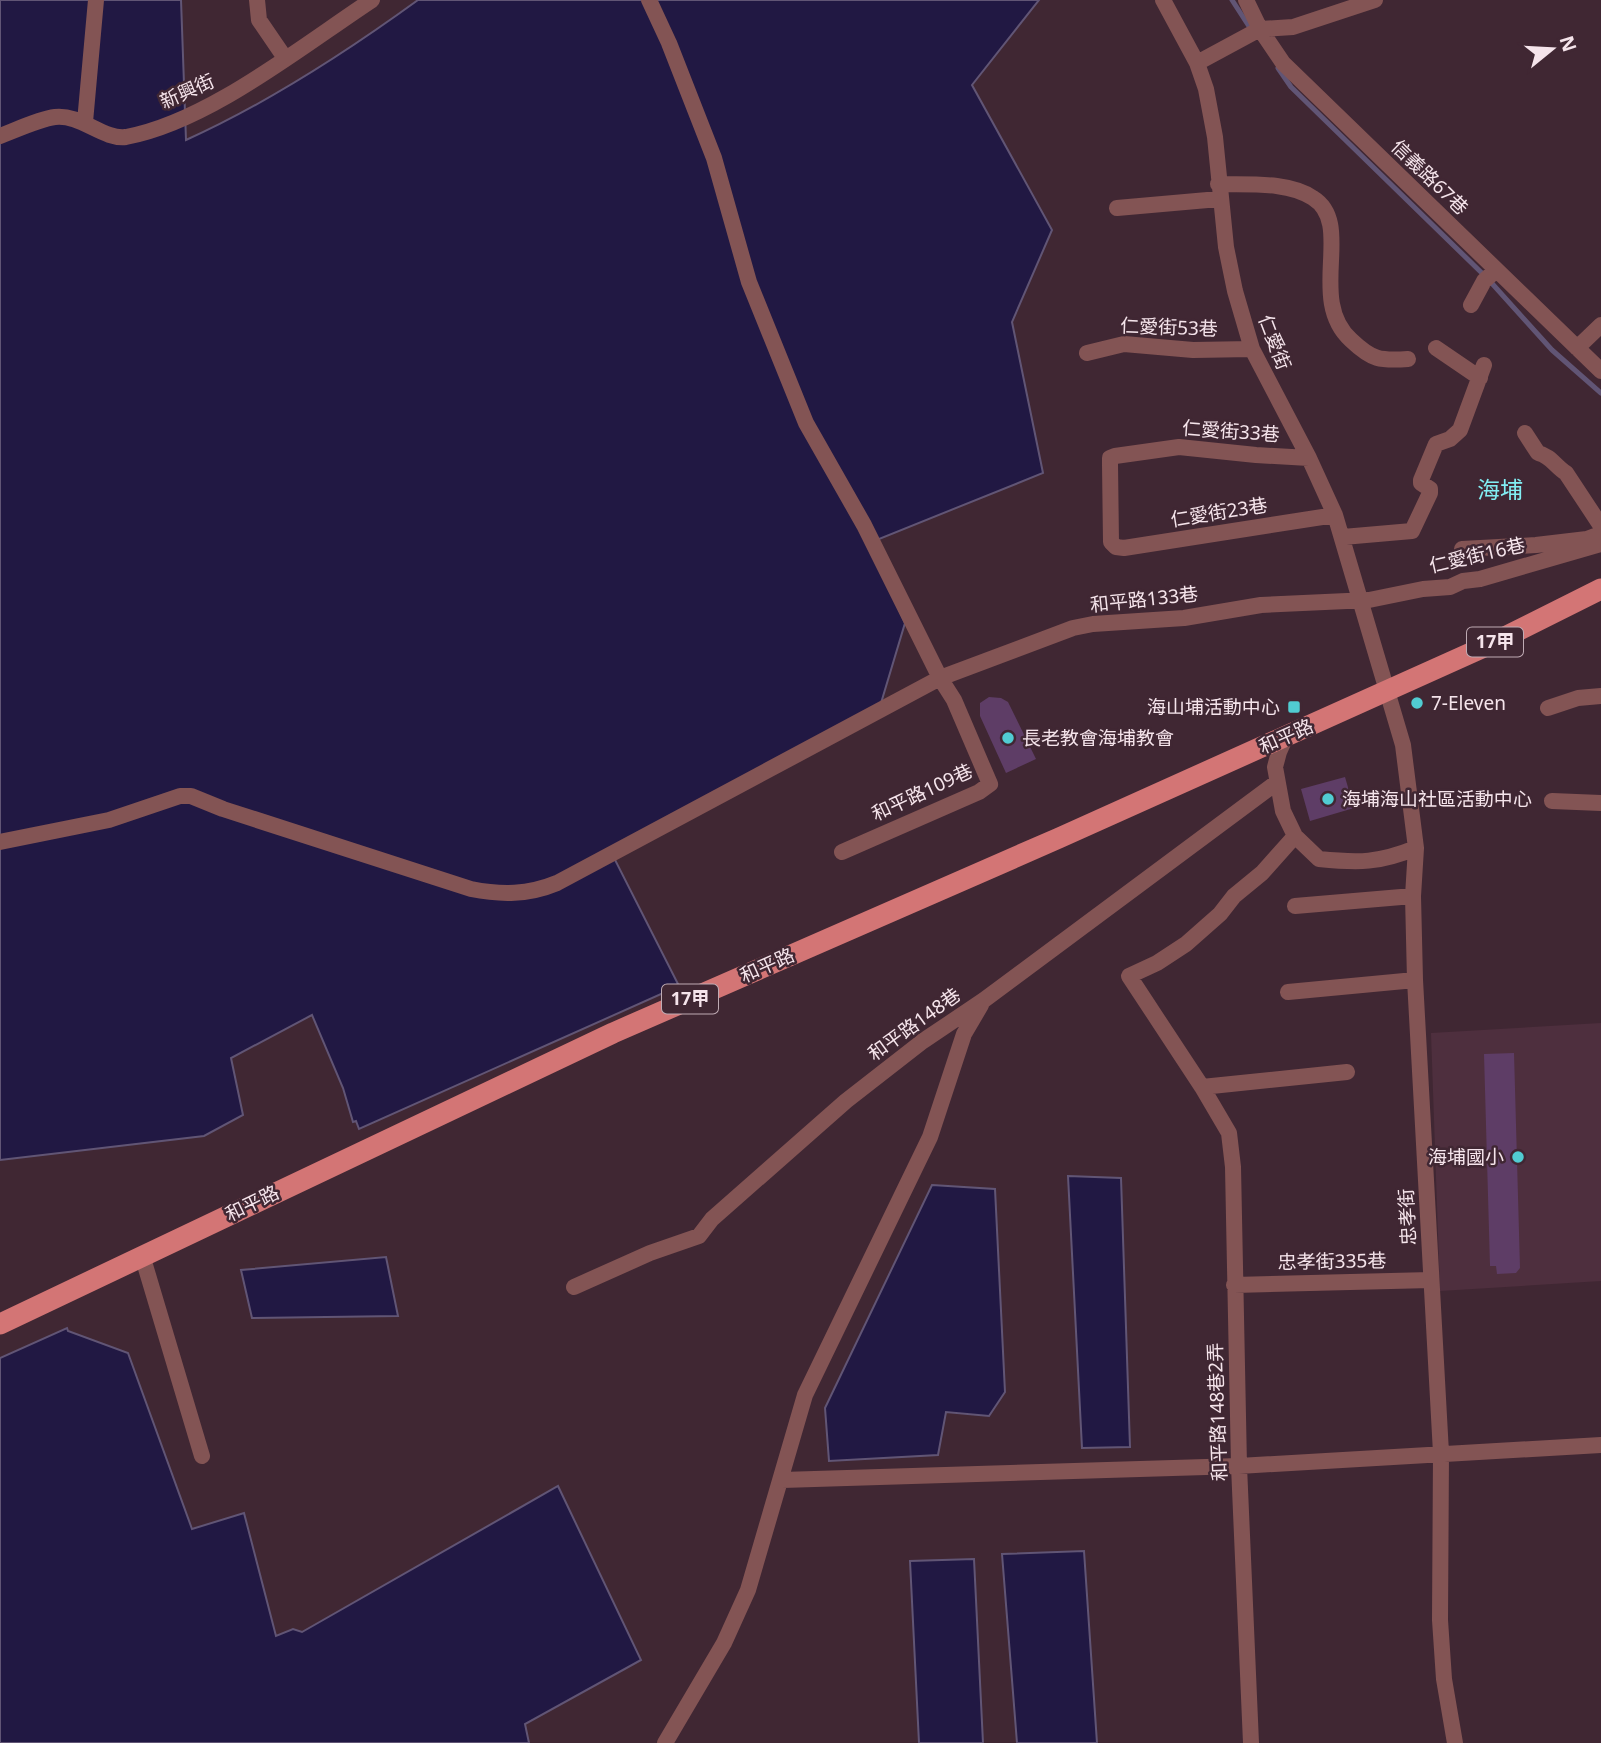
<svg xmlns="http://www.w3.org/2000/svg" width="1601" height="1743" font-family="'Noto Sans','Noto Sans TC',sans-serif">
<rect width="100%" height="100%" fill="#402733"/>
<path fill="#4e2f3e" d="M1601,1023v258l-161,10 -9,-258z"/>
<path fill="#211843" stroke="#615575" stroke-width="2" d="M0,0h181l5,140c82,-37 159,-87 232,-140h621l-67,85 80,145 -40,92 31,151 -174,70 36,80 -24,80 -270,149 68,134 -320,143 -3,-8 -3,1 -10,-34 -31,-73 -81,43 12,57 -39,21 -204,24z
M1068,1176l53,2 9,269 -48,1z
M932,1185l63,4 10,203 -16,24 -43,-4 -8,43 -109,6 -4,-53z
M386,1257l12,59 -146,2 -11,-48z
M67,1328l1,3 60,22 64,176 52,-16 32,123 17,-7 9,3 256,-146 83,174 -116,64 4,19h-529v-385z
M1084,1551l13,192h-80l-15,-189z
M974,1559l9,184h-64l-9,-182z"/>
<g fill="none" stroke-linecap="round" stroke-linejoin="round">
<path stroke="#615575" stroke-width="5" d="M1232,0l20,31
M1278,68l13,19 197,192 64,71 49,43"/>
</g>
<path fill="#5e3d66" d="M989,697l12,1 7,4 28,57 -30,14 -26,-57v-13z
M1345,777l9,31 -44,13 -9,-32z
M1514,1053l6,215 -4,5 -19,1 -1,-8h-6l-6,-212z"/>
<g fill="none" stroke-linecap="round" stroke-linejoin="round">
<path stroke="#835454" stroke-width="16" d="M257,0l2,20 26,38
M649,0l20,43 45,115 35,124 57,141 58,102 76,153 14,22 36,84 -11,8 -137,60
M1163,0l34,63 9,26 9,48 11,110 9,44 17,58 57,109 26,57 68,230 13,103 -3,48 2,84 26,473 -1,167 4,59 11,64
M1246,0l14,29 23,34 318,308
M1197,63l63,-34 33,-2 82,-27
M85,122l11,-122
M0,136c16,-6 39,-17 55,-19 26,-3 48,23 71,20 82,-15 176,-91 246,-137
M1218,184c29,1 70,-3 95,14 42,26 -7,101 38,142 21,20 29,21 57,19
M1117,208l102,-9
M1471,305l13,-24 12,-11
M1436,348l44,30
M1577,348l24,-23
M1087,353l37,-9 69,6 59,-1
M1525,433l13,20c13,3 17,13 28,20l35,53
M1309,458l-53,-3 -77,-8 -64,9 -5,2v6l1,78 5,5 8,1 211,-33
M1343,537l69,-6 18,-38v-4l-9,-6v-3l15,-36 14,-5 10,-9 24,-65
M1462,549l74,-4 51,-6 8,-3
M1548,708l30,-10 23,-2
M1286,736l-7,16 -4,15 8,44 12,25 24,23c40,4 60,4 97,-11
M1552,801l49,2
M0,842l109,-22 71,-24h11l32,13 248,80c30,6 57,6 86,-6l383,-205 133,-50 20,-4 91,-6 77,-13 108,-5 54,-11 27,-2 13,-6 17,-2 121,-35
M1295,906l118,-10
M1288,992l127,-12
M1202,1087l145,-15
M142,1255l60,201
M1234,1285l197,-5
M574,1287l76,-34 49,-17 13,-17 134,-118 77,-60 61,-41 292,-217
M782,1480l457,-14 362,-21
M665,1743l59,-100 24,-53 57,-195 125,-258 34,-103 17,-29
M1251,1743l-12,-277 -6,-299 -4,-34 -27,-46 -73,-111 28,-13 29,-19 34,-30 14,-18 28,-23 33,-37"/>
<path stroke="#d37575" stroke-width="21" d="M0,1324l613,-291 446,-195 434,-195 108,-54"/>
</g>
<g fill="#51ccd2" stroke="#402733" stroke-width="2.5">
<circle cx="1417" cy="703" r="7"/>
<rect x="1287" y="700" width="14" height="14" rx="3.5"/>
<circle cx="1008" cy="738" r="7"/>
<circle cx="1328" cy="799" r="7"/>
<circle cx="1518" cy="1157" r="7"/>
</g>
<g text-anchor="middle" stroke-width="5" stroke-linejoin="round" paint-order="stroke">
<g fill="#402733" stroke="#bfabb4" stroke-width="2">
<rect x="1467" y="627.5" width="56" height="29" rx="5"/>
<rect x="662" y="984.5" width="56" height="29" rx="5"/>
</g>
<g font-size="18" font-weight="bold" fill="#f5e4eb">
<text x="1495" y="648">17甲</text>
<text x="690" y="1005">17甲</text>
</g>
<g font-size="19" fill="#f5e4eb" stroke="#402733">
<text transform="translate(187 91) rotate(-24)" y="7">新興街</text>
<text transform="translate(1430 177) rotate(44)" y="7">信義路67巷</text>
<text transform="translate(1169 327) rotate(2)" y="7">仁愛街53巷</text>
<text transform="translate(1275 342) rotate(69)" y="7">仁愛街</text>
<text transform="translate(1231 431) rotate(4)" y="7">仁愛街33巷</text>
<text transform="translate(1219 512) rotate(-9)" y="7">仁愛街23巷</text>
<text transform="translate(1477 555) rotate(-13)" y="7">仁愛街16巷</text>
<text transform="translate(1144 599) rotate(-6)" y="7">和平路133巷</text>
<text transform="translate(1286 736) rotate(-24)" y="7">和平路</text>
<text transform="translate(922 792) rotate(-25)" y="7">和平路109巷</text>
<text transform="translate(767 965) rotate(-24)" y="7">和平路</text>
<text transform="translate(914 1024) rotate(-36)" y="7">和平路148巷</text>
<text transform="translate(252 1203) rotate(-26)" y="7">和平路</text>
<text transform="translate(1407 1217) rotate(-93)" y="7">忠孝街</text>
<text transform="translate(1332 1261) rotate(-1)" y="7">忠孝街335巷</text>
<text transform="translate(1217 1412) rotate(-92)" y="7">和平路148巷2弄</text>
</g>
<g font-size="19" fill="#f5e4eb" stroke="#402733" text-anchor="start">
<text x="1431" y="710">7-Eleven</text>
<text x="1280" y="714" text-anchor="end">海山埔活動中心</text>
<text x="1022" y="745">長老教會海埔教會</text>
<text x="1342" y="806">海埔海山社區活動中心</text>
<text x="1504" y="1164" text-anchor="end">海埔國小</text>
</g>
<g font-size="23" fill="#82eef3" stroke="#402733">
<text x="1500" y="498">海埔</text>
</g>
</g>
<g transform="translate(1552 49) rotate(72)" stroke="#402733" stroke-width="5" paint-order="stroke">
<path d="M0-5L12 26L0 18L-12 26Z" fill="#f5e4eb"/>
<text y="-10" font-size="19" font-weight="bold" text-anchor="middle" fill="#f5e4eb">N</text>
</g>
</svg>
